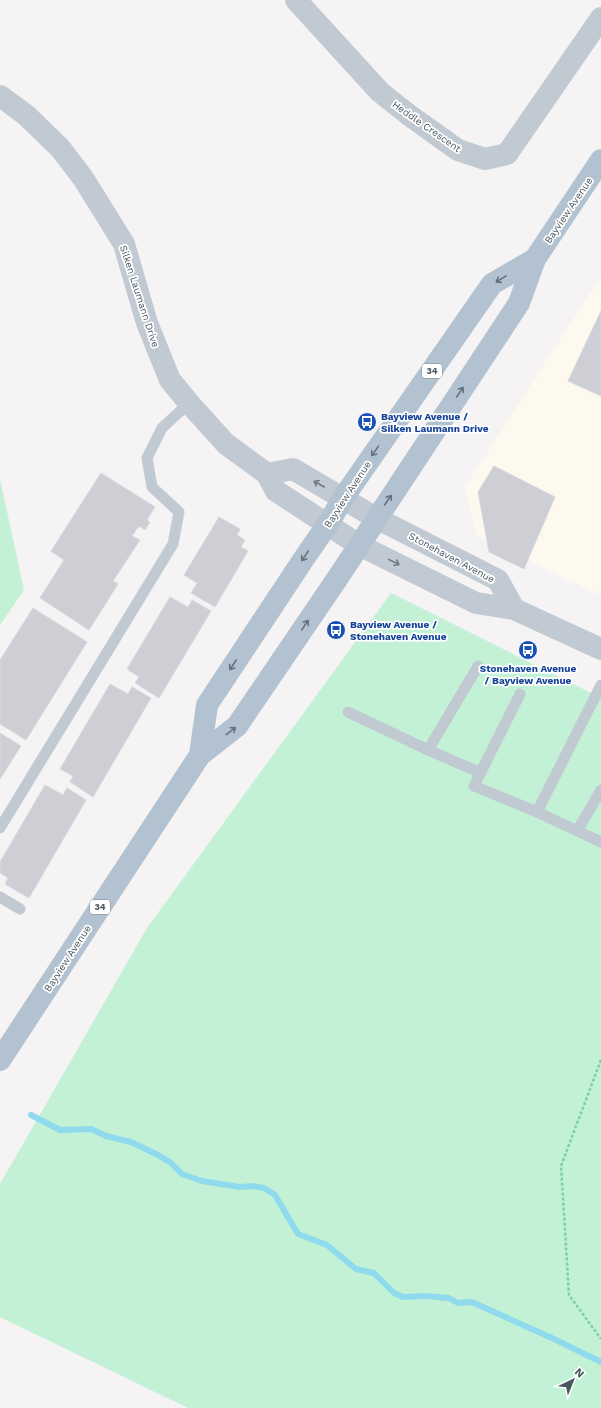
<svg xmlns="http://www.w3.org/2000/svg" width="601" height="1408" font-family="'Work Sans',sans-serif">
<rect width="100%" height="100%" fill="#f5f3f3"/>
<path fill="#fdf9ef" d="M601,276v320l-125,-61 -11,-48z"/>
<path fill="#c3f1d5" d="M0,479l24,111 -24,35z
M391,593l210,105v710h-413l-188,-91v-133l147,-256z"/>
<g fill="none" stroke-linecap="round" stroke-linejoin="round">
<path stroke="#90daee" stroke-width="6" d="M31,1115l29,15 31,-1 15,7 25,6 27,13 13,8 11,11 20,7 38,6 13,-1 11,2 11,7 23,39 29,11 29,24 18,4 20,20 9,4 22,-1 24,2 9,5 14,-1 82,37 47,23"/>
</g>
<path fill="#cdcfd5" stroke="#d7d9de" d="M601,311v85l-33,-15z
M494,466l61,31 -31,72 -35,-17 -11,-60z
M101,473l54,34 -8,13 3,2 -5,8 -6,-4 -7,10 8,4 -27,41 5,3 -29,46 -49,-32 24,-38 -13,-9z
M219,517l21,12 -3,6 8,5 -4,7 7,4 -33,56 -24,-14 6,-10 -13,-8z
M170,597l18,10 4,-7 19,11 -52,87 -24,-15 4,-6 -12,-8z
M33,608l54,34 -61,98 -26,-16v-64z
M110,684l18,10 4,-7 19,11 -58,99 -23,-15 3,-6 -13,-7z
M0,733l21,13 -21,33z
M45,785l18,10 4,-7 19,12 -57,98 -24,-14 3,-6 -8,-5v-11z"/>
<g fill="none" stroke-linecap="round" stroke-linejoin="round">
<path stroke="#7ad0a6" stroke-width="2.5" stroke-dasharray="3 2" stroke-linecap="butt" d="M601,1060l-40,106 8,129 32,44"/>
<path stroke="#c1cad2" stroke-width="11" d="M478,666l-50,84 53,23
M520,694l-46,92 63,26 64,30
M348,712l80,38
M537,812l64,-127
M0,828l173,-284 6,-32 -27,-25 -5,-29 15,-30 27,-25
M577,831l24,-41
M0,897l20,12"/>
<path stroke="#c1cad2" stroke-width="22" d="M296,0l84,92 29,23 49,35 27,9 22,-5 94,-136
M0,96l26,19 34,33 23,30 41,66 23,79 23,57 19,23 37,41 41,30 9,17 83,54
M267,474l26,-5 83,49"/>
<path stroke="#c1cad2" stroke-width="22" d="M376,518l122,62 16,29
M359,545l117,58 38,6 87,40"/>
<path stroke="#b3c2d1" stroke-width="22" d="M200,755l7,-50 100,-151 21,-30 15,-26 149,-214 43,-25
M0,1060l200,-305 37,-29 102,-150 180,-273 16,-44 66,-99"/>
</g>
<defs><path id="oneway-shaft" d="M-6 0H5M1.5-3L5.5 0L1.5 3" fill="none" stroke-width="1.6" stroke-linecap="round" stroke-linejoin="round"/></defs>
<g stroke="#64717d">
<use href="#oneway-shaft" transform="translate(501 279) rotate(149)"/>
<use href="#oneway-shaft" transform="translate(460 392) rotate(-56)"/>
<use href="#oneway-shaft" transform="translate(375 451) rotate(125)"/>
<use href="#oneway-shaft" transform="translate(388 500) rotate(-56)"/>
<use href="#oneway-shaft" transform="translate(305 556) rotate(124)"/>
<use href="#oneway-shaft" transform="translate(305 625) rotate(-56)"/>
<use href="#oneway-shaft" transform="translate(233 665) rotate(123)"/>
<use href="#oneway-shaft" transform="translate(231 731) rotate(-38)"/>
</g>
<g stroke="#6e7983">
<use href="#oneway-shaft" transform="translate(319 484) rotate(-150)"/>
<use href="#oneway-shaft" transform="translate(394 562) rotate(26)"/>
</g>
<defs>
<symbol id="bus-disc" viewBox="-11 -11 22 22"><circle r="9.5" fill="#1a4fb4" stroke="#fff"/><path d="M-5-6H5V4H4V6H2V4H-2V6H-4V4H-5ZM-3.5-4V0h7V-4ZM-3.5 1.2v1.5H-2V1.2ZM2 1.2v1.5H3.5V1.2Z" fill="#fff"/></symbol>
</defs>
<g fill-rule="evenodd">
<use href="#bus-disc" x="356" y="411" width="22" height="22"/>
<use href="#bus-disc" x="325" y="619" width="22" height="22"/>
<use href="#bus-disc" x="517" y="639" width="22" height="22"/>
</g>
<g text-anchor="middle" stroke-width="3.5" stroke-linejoin="round" paint-order="stroke">
<g fill="#fff" stroke="#808990" stroke-width="1">
<rect x="422" y="364" width="20" height="14" rx="3"/>
<rect x="90" y="900" width="20" height="14" rx="3"/>
</g>
<g font-size="9" font-weight="bold" fill="#4a5661">
<text x="432" y="374">34</text>
<text x="100" y="910">34</text>
</g>
<g font-size="10" fill="#4a5661" stroke="#fff">
<text transform="translate(427 126) rotate(35)" y="4">Heddle Crescent</text>
<text transform="translate(568 210) rotate(-56)" y="4">Bayview Avenue</text>
<text transform="translate(140 296) rotate(72)" y="4">Silken Laumann Drive</text>
<text transform="translate(347 494) rotate(-57)" y="4">Bayview Avenue</text>
<text transform="translate(452 557) rotate(28)" y="4">Stonehaven Avenue</text>
<text transform="translate(67 958) rotate(-57)" y="4">Bayview Avenue</text>
</g>
<g font-size="10" font-weight="bold" fill="#164399" stroke="#fff" text-anchor="start">
<text x="381" y="420">Bayview Avenue /<tspan x="381" dy="12">Silken Laumann Drive</tspan></text>
<text x="350" y="628">Bayview Avenue /<tspan x="350" dy="12">Stonehaven Avenue</tspan></text>
<text x="528" y="672" text-anchor="middle">Stonehaven Avenue<tspan x="528" dy="12">/ Bayview Avenue</tspan></text>
</g>
</g>
<g transform="translate(573 1380) rotate(43)" stroke="#ffffff" stroke-width="3" paint-order="stroke">
<path d="M0-3L7 15L0 10L-7 15Z" fill="#4a5661"/>
<text y="-6" font-size="11" font-weight="bold" text-anchor="middle" fill="#4a5661">N</text>
</g>
</svg>
